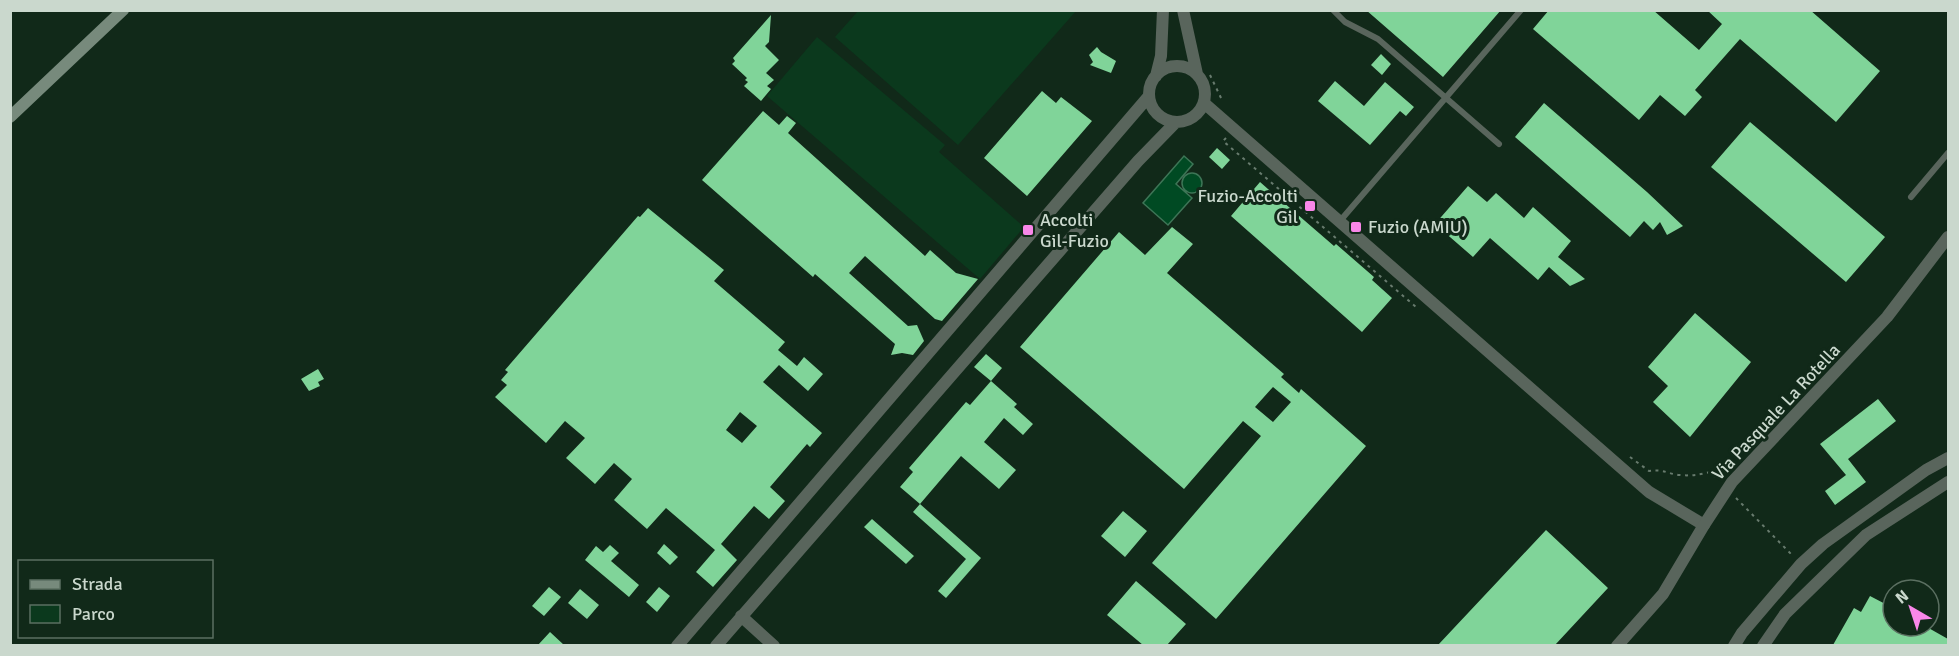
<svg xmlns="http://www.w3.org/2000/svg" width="1959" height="656" font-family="Signika,sans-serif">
<rect width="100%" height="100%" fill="#112919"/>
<path fill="#0b391d" d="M859,10h217v1l-118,134 -123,-108z
M817,37l128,108 -6,7 85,75 -44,52 -213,-183z"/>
<path fill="#004a23" stroke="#3d7556" stroke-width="1.5" d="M1184,156l9,8 -17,20 16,14 -24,27 -25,-22z
M1182 183a10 10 0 1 1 20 0a10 10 0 1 1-20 0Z"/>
<path fill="#80d499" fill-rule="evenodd" d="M1366,10h135l-58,67z
M1549,10h104l46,40 23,-26 -15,-14h103l70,61 -44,51 -96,-83 -45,51 7,7 -17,19 -25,-21 -21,25 -106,-91z
M771,15l-2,27 -4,4 14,14 -13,13 8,7 -7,6 4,3 -10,12 -17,-15 4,-4 -3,-2 2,-2 -15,-14 3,-3 -2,-3z
M1097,47l4,5 15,9 -5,12 -21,-8 3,-3 -4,-7z
M1381,54l10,10 -9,11 -11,-10z
M1335,81l29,25 21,-24 29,25 -8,9 -6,-5 -30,34 -52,-44z
M1042,91l14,12 5,-6 31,24 -65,75 -43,-38z
M1544,103l103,89 36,34 -16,9 -7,-13 -7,8 -9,-9 -14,16 -115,-100z
M763,111l16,14 8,-9 9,7 -8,10 137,123 5,-6 26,23 22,6 -36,42 -7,-2 -70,-63 -16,17 59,53 9,-1 7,16 -11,14 -11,-2 -11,2 4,-11 -80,-70 -2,3 -111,-97z
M1750,122l135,115 -39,45 -135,-115z
M1217,148l13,12 -8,9 -13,-12z
M1260,182l74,64 2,-2 38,33 -2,3 20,18 -30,34 -131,-116z
M1468,186l19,16 9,-9 28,25 9,-11 38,34 -13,16 27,22 -15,7 -21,-19 -11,13 -48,-42 -17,19 -38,-33z
M648,208l76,62 -10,11 71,61 -7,8 19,16 7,-9 19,17 -15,17 -29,-26 -16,17 59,51 -12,14 -3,-3 -37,43 15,14 -16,18 -15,-13 -33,38 16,16 -24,27 -17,-15 19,-22 -49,-42 -19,21 -33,-29 18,-21 -18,-16 -19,21 -29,-26 19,-20 -20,-17 -19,22 -51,-46 12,-12 -6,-5 7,-8 -3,-2 133,-154 2,1zM740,412l17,14 -15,17 -16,-13z
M1172,227l21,17 -26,29 117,101 -3,3 18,16 2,-4 65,57 -150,173 -64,-56 109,-127 -18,-15 -59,68 -164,-142 99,-115 26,23zM1273,387l18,15 -18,20 -18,-15z
M1695,313l56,49 -61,75 -37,-35 15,-16 -20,-19z
M986,354l16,14 -11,13 -17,-14z
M318,369l6,10 -6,3 2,4 -11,5 -8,-12z
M991,381l26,23 -3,3 19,17 -10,11 -19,-17 -20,24 32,28 -17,19 -38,-33 -41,48 -20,-17 13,-15 -4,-4 57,-66 4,3z
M1878,399l18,22 -48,38 18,23 -31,23 -10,-14 21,-16 -26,-31z
M920,504l61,54 -35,40 -8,-7 28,-32 -53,-47z
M1123,511l24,20 -22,26 -24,-21z
M872,519l42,37 -8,8 -42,-37z
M1546,530l62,58 -53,57h-117z
M664,544l14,13 -8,8 -13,-12z
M610,545l9,8 -8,8 28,24 -10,12 -44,-37 11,-14 7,6z
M1136,581l50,43 -19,21h-24l-36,-30z
M549,587l12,10 -17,19 -12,-10z
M659,587l11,9 -13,16 -11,-10z
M580,589l19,16 -12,14 -19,-16z
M1870,596l23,12v18h32l23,13v6h-115l21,-37 7,4z
M550,632l14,13h-26z"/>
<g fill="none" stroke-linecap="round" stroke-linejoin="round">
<path stroke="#687b6e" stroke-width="2" stroke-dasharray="3 4.5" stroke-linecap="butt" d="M1210,75l12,25
M1226,138l-3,3 193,166
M1630,457l19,14c15,-2 16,2 30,4 11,1 20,0 31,-3l7,7
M1736,498l57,58"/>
<path stroke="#59655c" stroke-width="6" d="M1333,10l12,12 33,17 121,105
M1911,197l37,-44
M1340,221l181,-211"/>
<path stroke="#59655c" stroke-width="12" d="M1183,10l14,64
M1149 94a28 28 0 1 1 56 0a28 28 0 1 1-56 0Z
M1156,76l5,-20 2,-46
M1204,103l445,389 55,33
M741,616l33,30
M677,646l472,-550
M716,646l422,-485 38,-39"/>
<path stroke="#59655c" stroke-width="12" d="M1617,646l46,-52 41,-69 28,-43 155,-165 61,-80
M1734,646l8,-13 59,-69 22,-20 103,-74 22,-12
M1763,646l22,-32 81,-79 82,-53"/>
<path stroke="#778a7c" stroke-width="12" d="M10,117l113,-107"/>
</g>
<g fill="#f987e9" stroke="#112919" stroke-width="2">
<rect x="1304" y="200" width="12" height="12" rx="3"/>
<rect x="1350" y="221" width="12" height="12" rx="3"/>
<rect x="1022" y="224" width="12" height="12" rx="3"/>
</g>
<g text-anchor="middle" stroke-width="6" stroke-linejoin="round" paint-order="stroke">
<g font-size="18" fill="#cad8cd" stroke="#112919" text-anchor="start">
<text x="1298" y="202" text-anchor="end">Fuzio-Accolti<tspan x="1298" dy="21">Gil</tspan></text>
<text x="1040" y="226">Accolti<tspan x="1040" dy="21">Gil-Fuzio</tspan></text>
<text x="1368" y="233">Fuzio (AMIU)</text>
</g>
<g font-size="18" fill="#cad8cd" stroke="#112919">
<text transform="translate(1776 412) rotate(-47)" y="6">Via Pasquale La Rotella</text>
</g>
</g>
<rect width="1959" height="656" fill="none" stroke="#cad8cd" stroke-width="24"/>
<rect x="18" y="560" width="195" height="78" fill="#112919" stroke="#5b6f61" stroke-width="1.5"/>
<rect x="30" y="580" width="30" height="9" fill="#778a7c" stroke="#5b6f61" stroke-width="1.5"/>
<text x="72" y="590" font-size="18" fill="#cad8cd">Strada</text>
<rect x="30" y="605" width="30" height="18" fill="#0b391d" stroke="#5b6f61" stroke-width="1.5"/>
<text x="72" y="620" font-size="18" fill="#cad8cd">Parco</text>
<g transform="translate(1911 608) rotate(321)"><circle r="28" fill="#112919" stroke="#5b6f61" stroke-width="1.5"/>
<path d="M0-4.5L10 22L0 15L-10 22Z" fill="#f987e9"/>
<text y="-9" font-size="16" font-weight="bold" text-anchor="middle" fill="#cad8cd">N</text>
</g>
</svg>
